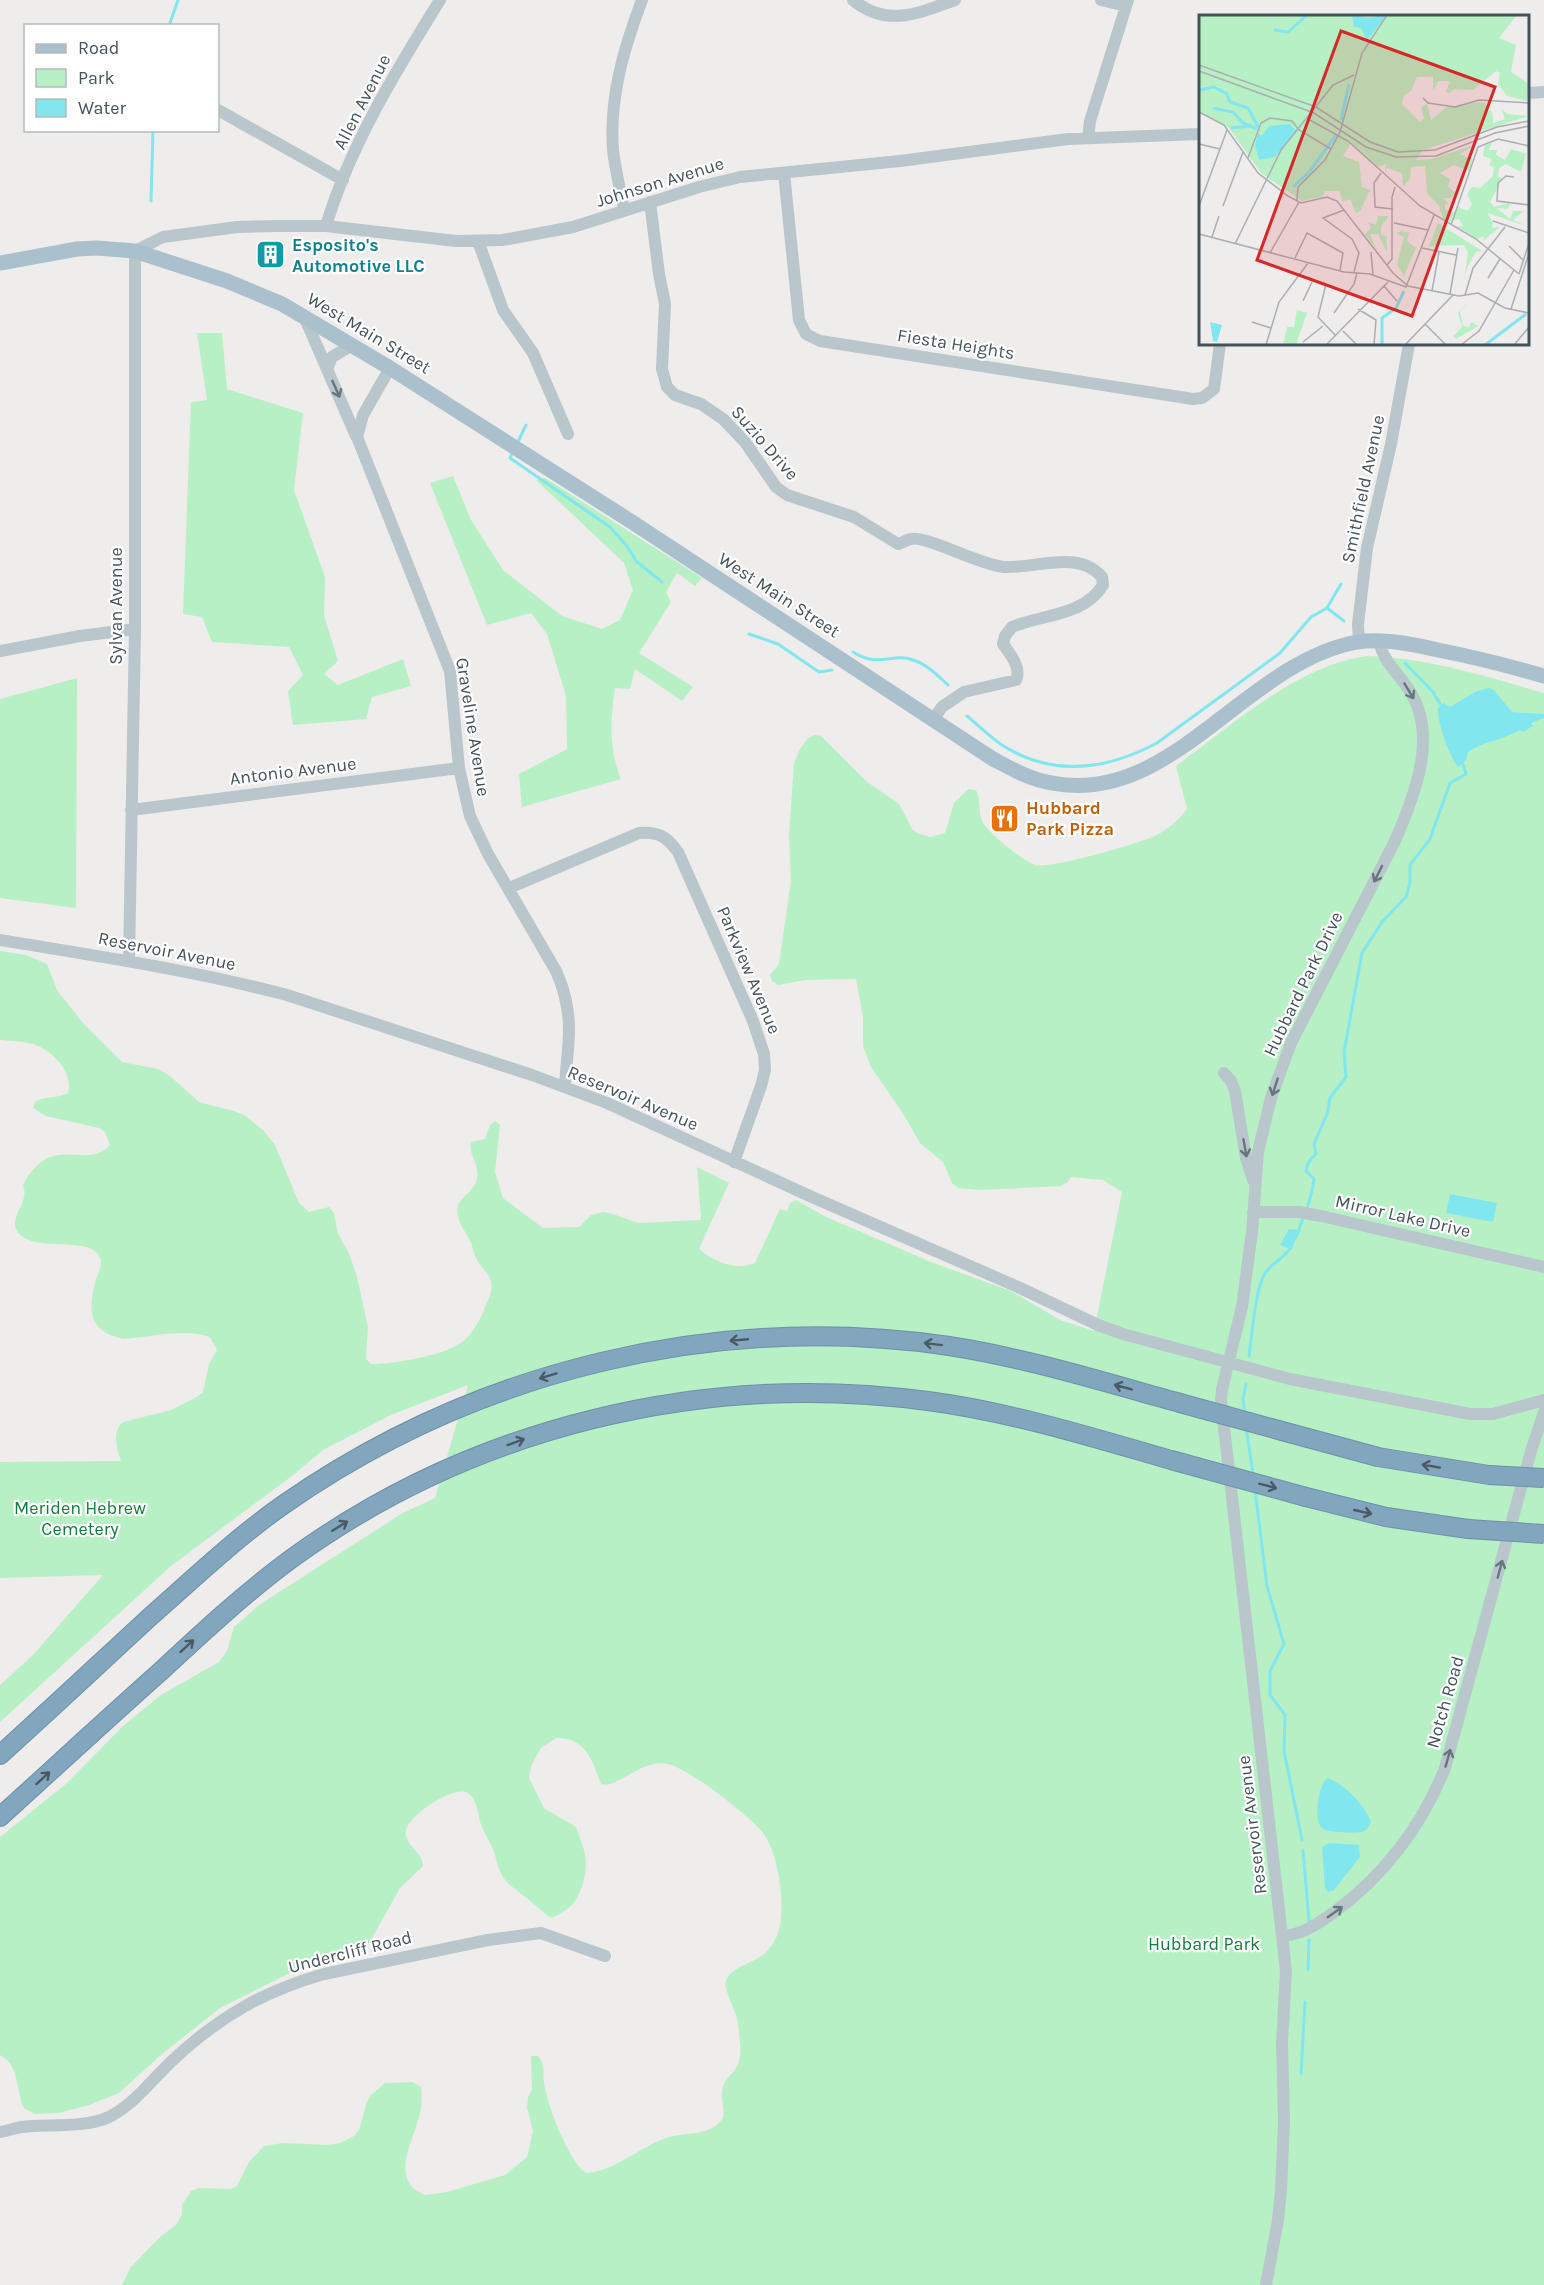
<svg xmlns="http://www.w3.org/2000/svg" width="1544" height="2285" font-family="Karla,sans-serif">
<rect width="100%" height="100%" fill="#efecec"/>
<path fill="#b7f0c5" d="M197,333h25l5,56 76,24 -9,77 31,87 -1,38 14,46 -14,13 14,11 65,-26 8,27 -39,11 -6,22 -73,6 -5,-34 15,-16 -14,-28 -77,-5 -10,-25 -19,-3 8,-212 16,-2z
M453,476l18,44 32,50 59,46 40,13 18,-9 13,-30 -9,-27 -88,-83 9,-2 157,100 -7,8 -18,-13 -11,19 5,10 -32,51 54,34 -11,14 -47,-32 -5,20 -15,-1c-5,31 -6,63 6,91l-99,28 -3,-33 48,-25 -1,-53 -19,-62 -16,-21 -44,12 -57,-142z
M1367,656c61,2 118,20 177,37v1592h-1422l9,-18 29,-30 17,-13 5,-10v-9l9,-14 8,-3 32,1 6,-3 12,-24 15,-16 19,-3 44,2 13,-2 14,-7 5,-6 7,-25 4,-9 15,-13 27,-1 9,5c2,12 0,26 -4,37 -7,23 -26,58 8,71l22,-3 58,-17 22,-18 6,-26 -6,-23 1,-11 4,-7 -1,-34h7c7,8 5,17 6,27 3,22 25,79 42,90 29,-2 51,-24 77,-34 20,-8 47,-1 60,-21 2,-9 -2,-18 -1,-27 1,-11 9,-15 14,-23 8,-13 3,-31 2,-44 -1,-13 -15,-34 -12,-43 5,-14 26,-18 37,-26 5,-4 10,-11 13,-17 12,-23 3,-85 -13,-105 -14,-18 -74,-64 -95,-69 -28,-6 -49,25 -67,20 -8,-23 -16,-47 -45,-46l-15,10 -10,18 -2,12 15,30 32,19c3,9 7,18 9,27 3,16 -2,38 -13,51 -5,5 -13,9 -20,13l-4,-2c-9,-7 -18,-16 -28,-23 -4,-4 -10,-7 -14,-12 -7,-8 -9,-19 -12,-29 -3,-9 -9,-17 -12,-25 -4,-10 -4,-27 -14,-34 -13,-9 -61,23 -62,38 -2,15 17,20 17,35l-23,22 -32,57 -12,10 -32,5 -24,8 -80,40 -58,46 -43,39 -30,12 -30,8 -25,1 -10,-6c-9,-18 -3,-41 -24,-53v-218l67,-54 56,-57 38,-31 58,-33 8,-11 7,-24 25,-22 142,-91 34,-16 33,-113 -77,30 -68,35 -31,26 -121,90 -171,156v-37l33,-30 70,-80 -103,3v-116l121,-1c-4,-13 -10,-28 2,-39l48,-12 26,-13 6,-5 6,-28 8,-14 -7,-13c-27,-9 -58,0 -86,2 -35,-7 -37,-28 -28,-59 2,-8 7,-14 4,-22 -8,-25 -72,-2 -84,-29 -6,-14 14,-26 7,-44 29,-55 62,-13 87,-40l-5,-13 -6,-4 -53,-12 -13,-8 2,-6c10,-7 22,-3 33,-9 6,-21 -16,-43 -35,-49 -11,-3 -22,-3 -33,-4v-89l26,4 21,9 10,26 26,33 39,39 36,7 12,7 29,26 35,9 10,4 19,15 12,15 24,58 10,9 20,-5 5,6 4,21 11,19 8,24 11,50 -2,32 5,5c22,0 70,-8 88,-20 12,-7 22,-25 26,-37 4,-8 8,-17 6,-26 -3,-10 -11,-14 -15,-23 -3,-5 -3,-12 -6,-17 -4,-9 -10,-15 -12,-25 -4,-17 12,-20 18,-34 6,-16 -8,-25 -5,-40l14,-3 5,-14 5,-4 5,4 -5,47 8,26 40,30 36,-1 12,-12 12,-3 10,2 25,9 63,-3 -4,-53 32,16 -30,66c15,13 38,22 56,14l25,-54 7,2 3,-8 6,-3 30,17 105,45 80,29 49,29 34,11 28,-139 -19,-12 -32,-3 -4,6 -7,3 -79,4 -23,-2 -6,-5 -9,-21 -23,-19 -16,-28 -33,-48 -8,-21v-29l-7,-38 -51,1 -27,5 -6,-4 -2,-6 9,-11 12,-83 -2,-45 5,-73 6,-14 8,-11 7,-3 6,1 45,45 33,23 13,25 5,4 13,4 15,-4 9,-30 14,-14 8,1c5,9 2,21 6,31 5,11 41,40 53,44 12,5 105,-22 120,-29 13,-7 23,-15 32,-27l-11,-43c55,-40 122,-101 191,-110z
M77,678l-1,230 -76,-10v-199z"/>
<path fill="#82e6ef" d="M1489,688l5,2 18,22 32,2v4l-13,5 2,3 -10,6 -3,-2c-16,10 -36,11 -52,22l-2,8 -8,7c-9,-11 -21,-45 -20,-59l6,-5 6,4 27,-16z
M1450,1194l47,9 -4,19 -47,-9z
M1289,1229l12,1 -10,19 -11,-4z
M1328,1778c16,6 37,27 43,44 -2,4 -3,8 -9,10 -7,1 -38,1 -41,-5 -7,-9 -3,-43 7,-49z
M1329,1843l30,2 1,12 -26,33 -6,2 -3,-4 -3,-41z"/>
<g fill="none" stroke-linecap="round" stroke-linejoin="round">
<path stroke="#82e6ef" stroke-width="3" d="M169,26l9,-26
M151,201l2,-71
M517,444l9,-19
M513,452l-3,6 100,69 17,19 9,15 26,21
M1327,608l17,13
M749,634l29,10 41,28 13,-2
M853,652c27,17 39,0 60,8 14,4 25,16 35,25
M1405,663l28,29 10,17
M967,716c11,9 23,21 35,29 51,33 104,25 155,-2l123,-90 31,-36 16,-9 14,-24
M1307,1209l5,-18 2,-12 -8,-8c1,-8 4,-12 10,-17l-2,-10 13,-30 3,-16 16,-21 -2,-25 18,-99 20,-31 24,-25 4,-14v-18l20,-26 20,-56 16,-9 -4,-13
M1297,1234l6,-16
M1249,1356c3,-20 6,-69 17,-84 8,-11 20,-14 26,-27
M1245,1415l-2,-16 3,-15
M1246,1427l7,47
M1255,1490l12,96 17,58 -14,27v24l15,20 -1,36 18,89
M1303,1850l6,71
M1308,1970l1,-30
M1301,2074l4,-72"/>
<defs>
<path id="highway" d="M1282,1431l96,26 111,18
M1306,1497l80,20 82,12
M0,1755c51,-46 101,-93 151,-139 43,-38 85,-78 132,-111 193,-135 432,-193 666,-159 78,12 155,36 231,57
M0,1817c54,-49 107,-98 161,-146 42,-39 84,-78 130,-112 183,-133 413,-188 637,-158 83,11 163,36 243,59"/>
</defs>
<use href="#highway" stroke="#6c91a9" stroke-width="20"/>
<path stroke="#b9c6cc" stroke-width="12" d="M853,0c34,28 66,13 102,0
M1101,0l25,6
M1528,93l16,-1
M218,110l125,70
M1088,138l2,-17 38,-121
M784,173l15,147 7,14 14,7 373,58 9,-1 12,-9 6,-45
M650,202l9,72 6,30 -3,65 5,18 8,8 26,9 22,15 22,23 31,45 11,8 67,22 44,27c4,-1 8,-4 13,-5 14,-4 69,26 93,28 31,2 74,-18 98,10l1,8c-19,31 -60,29 -91,42l-7,9 -2,8c7,10 19,24 13,36l-52,12 -22,15 -9,13
M624,210c-3,-19 -9,-40 -11,-60 -4,-52 11,-102 29,-150
M326,226c24,-81 70,-155 114,-226
M478,241l25,69 30,43 35,81
M304,316l52,120
M390,368l-27,47 -6,22 93,234 9,97 11,48 18,38 68,117c5,11 9,23 11,36 5,25 -1,54 -2,80
M327,369l5,-12 20,-12
M1359,642l-1,-18 9,-76 24,-104 18,-100
M0,651l80,-15 55,-7
M131,810l328,-42
M509,888l130,-55c19,-2 28,4 39,19l75,169 11,33 1,16 -4,16 -27,76
M0,940c96,16 192,30 287,55l245,80 75,28 205,94 206,90 80,38 25,9 167,45 180,35h23l51,-14
M129,961l6,-332v-378l28,-14 74,-10 40,-1h49l130,15 47,-1 70,-13 126,-40 41,-10 160,-16 168,-22 132,-5
M1224,1073l7,8 4,10 11,67 7,22
M1253,1212h46l22,4 223,51
M1283,1936c20,-2 33,-11 50,-23 50,-36 89,-87 112,-145l86,-317 13,-39
M0,2132c7,-1 15,-4 22,-5 25,-3 64,1 87,-10 26,-13 43,-38 65,-58 45,-42 90,-68 150,-85l164,-34 53,-7 64,23
M1266,2285l12,-65 3,-30 3,-69 -2,-78 4,-72 -65,-570 1,-12 20,-82 10,-75 6,-80 13,-54 20,-55 104,-202c19,-44 43,-103 16,-148 -11,-18 -28,-31 -32,-52"/>
<path stroke="#aac0cd" stroke-width="15" d="M0,263l77,-14 20,-1 38,3 92,30 55,23 108,64 242,154 361,237c19,10 38,21 59,24 120,23 192,-120 305,-141 27,-4 55,2 81,8 36,7 71,16 106,26"/>
<use href="#highway" stroke="#81a6be" stroke-width="18"/>
<defs>
<path id="highway-bridge" d="M1180,1403l102,28
M1171,1460l135,37
M1489,1475l55,3
M1468,1529l76,5"/>
</defs>
<use href="#highway-bridge" stroke="#6c91a9" stroke-width="20" stroke-linecap="butt"/>
<use href="#highway-bridge" stroke="#81a6be" stroke-width="18"/>
</g>
<defs><path id="oneway-shaft" d="M-6 0H5M1.5-3L5.5 0L1.5 3" fill="none" stroke-width="1.6" stroke-linecap="round" stroke-linejoin="round" transform="scale(1.5)"/></defs>
<g stroke="#67757c">
<use href="#oneway-shaft" transform="translate(336 389) rotate(66)"/>
<use href="#oneway-shaft" transform="translate(1409 691) rotate(59)"/>
<use href="#oneway-shaft" transform="translate(1378 874) rotate(117)"/>
<use href="#oneway-shaft" transform="translate(1275 1087) rotate(108)"/>
<use href="#oneway-shaft" transform="translate(1245 1148) rotate(80)"/>
<use href="#oneway-shaft" transform="translate(1500 1569) rotate(-75)"/>
<use href="#oneway-shaft" transform="translate(1448 1758) rotate(-74)"/>
<use href="#oneway-shaft" transform="translate(1335 1912) rotate(-35)"/>
</g>
<g stroke="#4a5a64">
<use href="#oneway-shaft" transform="translate(739 1340) rotate(175)"/>
<use href="#oneway-shaft" transform="translate(933 1344) rotate(-173)"/>
<use href="#oneway-shaft" transform="translate(548 1376) rotate(163)"/>
<use href="#oneway-shaft" transform="translate(1123 1387) rotate(-165)"/>
<use href="#oneway-shaft" transform="translate(516 1442) rotate(-20)"/>
<use href="#oneway-shaft" transform="translate(1431 1466) rotate(-170)"/>
<use href="#oneway-shaft" transform="translate(1268 1486) rotate(15)"/>
<use href="#oneway-shaft" transform="translate(1363 1512) rotate(13)"/>
<use href="#oneway-shaft" transform="translate(340 1526) rotate(-32)"/>
<use href="#oneway-shaft" transform="translate(187 1646) rotate(-42)"/>
<use href="#oneway-shaft" transform="translate(43 1778) rotate(-42)"/>
</g>
<defs>
<symbol id="building-square" viewBox="-11 -11 22 22"><rect x="-9" y="-9" width="18" height="18" rx="4" fill="#0f9aa8" stroke="#fff"/><path d="M-4-6H4V6H1V3H-1V6H-4ZM-2.5-4.3h1.7v1.8h-1.7ZM.8-4.3h1.7v1.8H.8ZM-2.5-1h1.7V.8h-1.7ZM.8-1h1.7V.8H.8Z" fill="#fff"/></symbol>
<symbol id="restaurant-square" viewBox="-11 -11 22 22"><rect x="-9" y="-9" width="18" height="18" rx="4" fill="#e8710a" stroke="#fff"/><path d="M-5-6h1v4h1v-4h1v4h1v-4h1v5L-1.5 .5V6h-2V.5L-5-1ZM5-6V6H3V1.5H1.5Q1.5-4 5-6Z" fill="#fff"/></symbol>
</defs>
<g fill-rule="evenodd">
<use href="#building-square" x="254" y="238" width="33" height="33"/>
<use href="#restaurant-square" x="988" y="802" width="33" height="33"/>
</g>
<g text-anchor="middle" stroke-width="4.5" stroke-linejoin="round" paint-order="stroke">
<g font-size="18" fill="#44525a" stroke="#fff">
<text transform="translate(362 102) rotate(-63)" y="6">Allen Avenue</text>
<text transform="translate(660 182) rotate(-17)" y="6">Johnson Avenue</text>
<text transform="translate(369 333) rotate(31)" y="6">West Main Street</text>
<text transform="translate(956 344) rotate(9)" y="6">Fiesta Heights</text>
<text transform="translate(765 443) rotate(49)" y="6">Suzio Drive</text>
<text transform="translate(1363 489) rotate(-78)" y="6">Smithfield Avenue</text>
<text transform="translate(779 595) rotate(33)" y="6">West Main Street</text>
<text transform="translate(116 606) rotate(-90)" y="6">Sylvan Avenue</text>
<text transform="translate(473 727) rotate(81)" y="6">Graveline Avenue</text>
<text transform="translate(293 771) rotate(-7)" y="6">Antonio Avenue</text>
<text transform="translate(167 951) rotate(11)" y="6">Reservoir Avenue</text>
<text transform="translate(749 970) rotate(67)" y="6">Parkview Avenue</text>
<text transform="translate(1303 984) rotate(-64)" y="6">Hubbard Park Drive</text>
<text transform="translate(633 1098) rotate(23)" y="6">Reservoir Avenue</text>
<text transform="translate(1403 1216) rotate(13)" y="6">Mirror Lake Drive</text>
<text transform="translate(1445 1702) rotate(-74)" y="6">Notch Road</text>
<text transform="translate(1252 1825) rotate(-97)" y="6">Reservoir Avenue</text>
<text transform="translate(350 1952) rotate(-14)" y="6">Undercliff Road</text>
</g>
<g font-size="18" font-weight="bold" fill="#0d838f" stroke="#fff" text-anchor="start">
<text x="292" y="251">Esposito's<tspan x="292" dy="21">Automotive LLC</tspan></text>
</g>
<g font-size="18" font-weight="bold" fill="#c56008" stroke="#fff" text-anchor="start">
<text x="1026" y="814">Hubbard<tspan x="1026" dy="21">Park Pizza</tspan></text>
</g>
<g font-size="18" fill="#127d3a" stroke="#fff">
<text x="80" y="1514">Meriden Hebrew<tspan x="80" dy="21">Cemetery</tspan></text>
<text x="1204" y="1950">Hubbard Park</text>
</g>
</g>
<g transform="translate(1199 15)">
<rect width="330" height="330" fill="#efecec"/>
<path d="M0,0h318l-18,23 17,7 -5,27 18,12 -2,17 -20,-5 -9,-12 2,-11 -4,-2 -23,19 -19,-1 -5,4 -3,-1 4,-11h-12l-5,10v-14h-16l-6,14 -7,4 -2,9 18,18 4,-4 -3,-11 6,-3 4,16 16,-13 30,-5 9,1 1,7 5,1 1,12 12,-4 -4,-11 6,6 21,2 -105,34 -7,10 16,-1 45,-15 -17,10 13,5 -4,12 -15,-6 -14,8 10,6 -2,8 7,5 -4,6h-8l6,6h-4v5l9,4 -4,9 -7,-4 -4,-12 -12,-13 -2,-27 -14,1 -1,12 -7,7 -1,-13 -15,-5 -2,6 1,-10 -8,3 -27,-24 -8,13 16,6 3,25 8,3 -10,21 -4,2 -6,-14 -7,3 -4,-11h-14l-3,6 -20,4 -41,-28 -32,-45 -30,-17zM293,128l-3,7h8l-1,5 9,5 6,-11 15,5 -5,18 -15,-8 -7,4 -1,8 4,3 -12,23 4,5 16,-4 -2,6 -11,-1 13,11 3,-8h11l-11,9 16,7 -42,-14 6,9 -1,6 8,-1 -17,14 1,-5 -7,3 -20,-13h6l-4,-7 -6,1 5,-13 10,4 4,-7 -5,-10 5,-7 8,1 13,-12 1,-9 -5,-2 3,-6 -9,-3 2,-11zM179,201h11l-8,10v9l5,1 1,16 -9,-18h-8l6,15 -11,-15 6,-6 -3,-6 8,3zM239,208l44,28 -6,1 -9,16 -3,13 4,-28 -4,-8 -35,1zM203,216l7,2 -2,8 9,7 -12,28 -7,-12 7,-27 -8,-4zM272,284l-11,13 3,14 6,1 2,-5 7,4 -22,13 -3,-3 9,-9 -4,-14zM98,295l10,3 -7,20 -4,12h-13l4,-18h7z" fill="#b7f0c5"/>
<path d="M153,0l16,3 19,-3 -20,25 -6,-12 -7,-1zM90,109l7,6 -21,27 -16,3 -4,-15 3,-12 4,3 7,-10zM11,307l12,3 -5,17 -4,-1z" fill="#82e6ef"/>
<path fill="none" stroke="#82e6ef" stroke-width="3" d="M75,15l14,2 19,-17M0,75l15,-3 13,7 3,8 18,6 10,19M14,93l20,4 10,11 14,6M142,105l8,-36M32,113l19,-2M94,172l17,-16 26,-36M183,330v-27l14,-10 8,-17M286,330l41,-31"/>
<path fill="none" stroke="#abaeb2" stroke-width="1.5" d="M0,50l117,42 54,35 28,10 37,-2 62,-23 32,-6M0,56l115,42 52,34 30,10 40,-1 59,-23 34,-7M224,83l5,5 27,4 24,-7 50,3M0,97l25,13 34,48 30,23 13,7 26,-6 10,4 56,72 15,13 51,10 19,-3 27,15 24,5M109,104l40,22 72,65 56,33 43,35M0,129l21,5M49,143l13,-35 9,-5 22,3 7,9 32,19M182,158l-7,10 1,24 18,2M315,162l-8,-1 -8,7 -1,18 32,4M330,183v20M98,186l1,-14 27,-27 15,-28 22,-79 25,-38M0,191l28,-76M24,191l20,-54M145,195l-21,8 29,21 7,14 -5,19M294,206l36,12M195,208l34,7M252,210l27,-78 20,-8 31,7M0,219l145,38 26,2 36,13 28,-72M13,222l7,-21M36,229l46,-94 52,-65 21,-10M310,231l14,14M223,233l34,7M172,237l2,23M71,238l29,-51M96,243l12,-25 36,20 -3,17M188,250l5,-6v-62l3,-10M320,259l10,-31M100,260l27,9 -8,33 18,19M289,263l12,-19M185,271l13,15M233,276l7,-39M251,279l8,-46M266,280l8,-27 32,-41M104,286l9,-19M159,294l18,11 -2,25M312,294l18,-56M135,298l20,-29 3,-11M53,307l19,6M226,309l21,21M144,316l14,14M104,327l20,-16M67,330l13,-43 29,-39M127,330l62,-63M206,330l48,-50M262,330l18,-14 35,-61M315,330l15,-18"/>
<path fill="#d62828" fill-opacity="0.15" stroke="#d62828" stroke-width="3" d="M142,16l154,56 -83,229 -155,-56z"/>
<rect width="330" height="330" fill="none" stroke="#44525a" stroke-width="3"/>
</g>
<rect x="24" y="24" width="195" height="108" fill="#ffffff" stroke="#b4babd" stroke-width="1.5"/>
<rect x="36" y="44" width="30" height="9" fill="#aac0cd" stroke="#b4babd" stroke-width="1.5"/>
<text x="78" y="54" font-size="18" fill="#44525a">Road</text>
<rect x="36" y="69" width="30" height="18" fill="#b7f0c5" stroke="#b4babd" stroke-width="1.5"/>
<text x="78" y="84" font-size="18" fill="#44525a">Park</text>
<rect x="36" y="99" width="30" height="18" fill="#82e6ef" stroke="#b4babd" stroke-width="1.5"/>
<text x="78" y="114" font-size="18" fill="#44525a">Water</text>
</svg>
